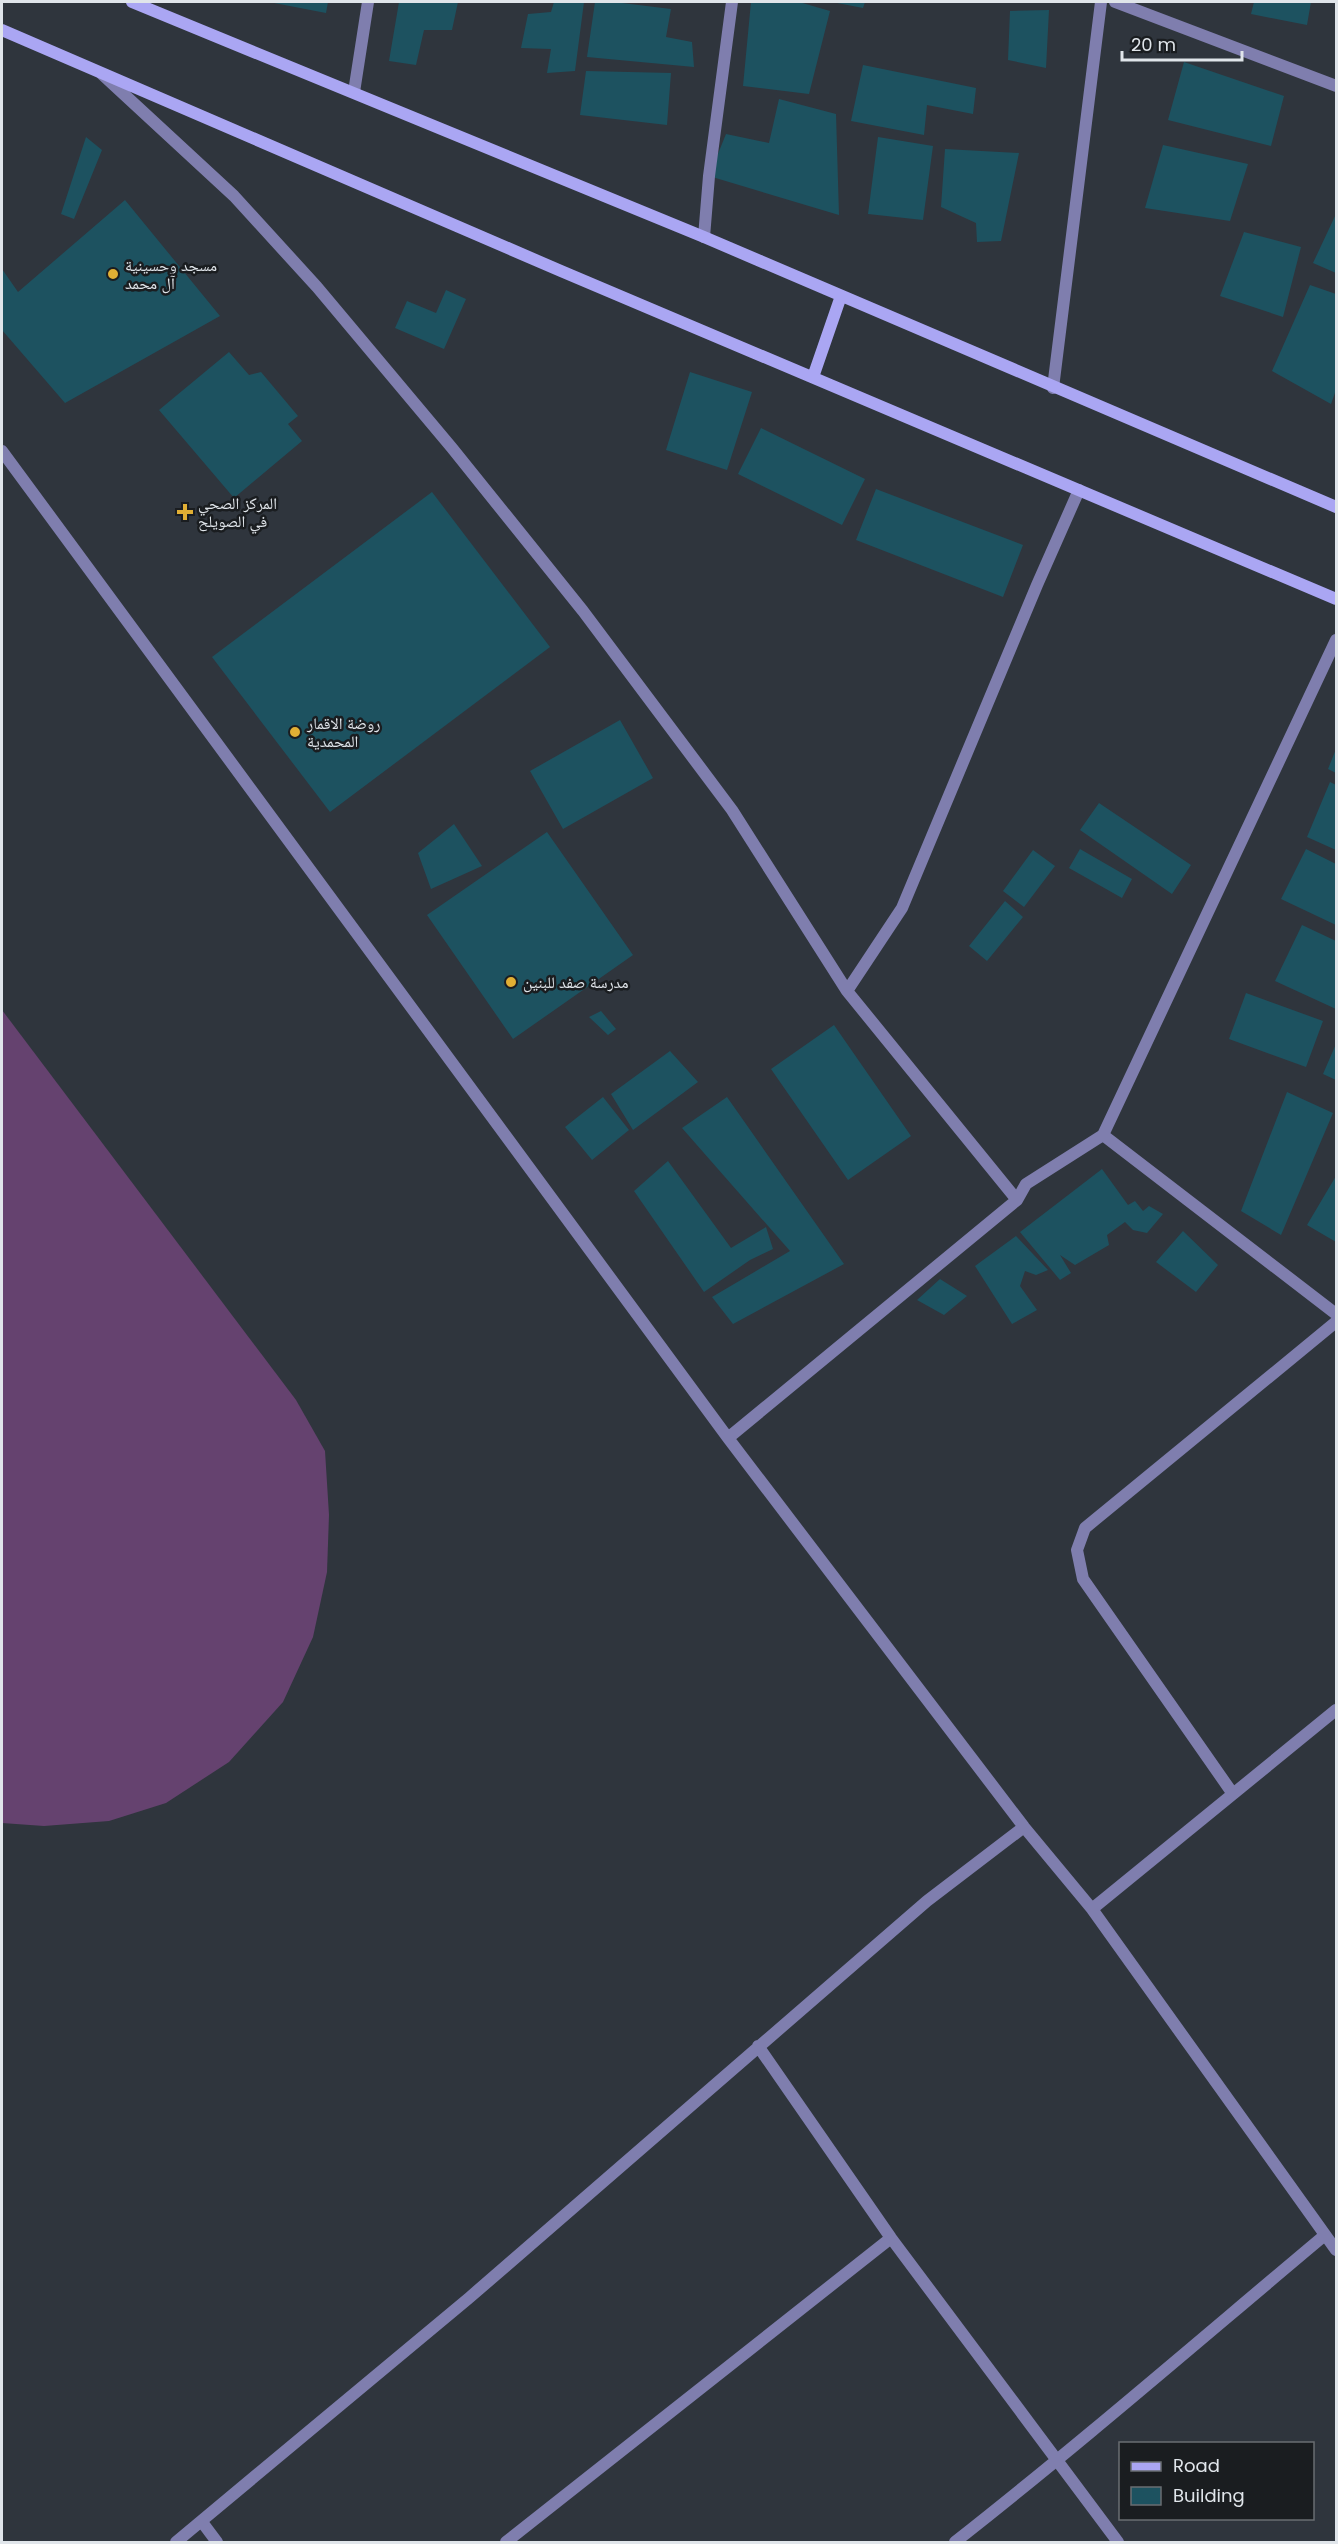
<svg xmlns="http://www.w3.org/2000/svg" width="1338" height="2544" font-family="Poppins,'Noto Naskh Arabic',sans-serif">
<rect width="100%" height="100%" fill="#2f353d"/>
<path fill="#65426f" d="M2,1010l294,390 29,51 4,64 -2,57 -14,65 -30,65 -54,60 -63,41 -57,18 -65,5 -42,-3z"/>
<path fill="#1d5260" d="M269,2h59l-2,11z
M399,2h59l-6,28h-28l-8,35 -27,-4z
M554,2h30l-9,69 -28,2 4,-24 -30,-1 7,-34 23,-2z
M595,2h19l57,7 -5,28 26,5 2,25 -107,-10z
M751,2h48l31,9 -21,83 -66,-8z
M832,2h33l-2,6z
M1254,2h57l-4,23 -56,-11z
M1049,10l-3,58 -38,-8 2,-49z
M1184,62l100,34 -13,50 -103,-26z
M863,65l113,23 -3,26 -46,-9 -3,30 -73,-14z
M586,71l85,2 -4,52 -87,-10z
M779,99l57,15 3,101 -130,-39 17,-42 43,9z
M86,137l16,13 -28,69 -13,-5z
M878,137l55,9 -10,74 -55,-6z
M1163,145l85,19 -18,57 -85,-13z
M945,149l74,4 -18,88 -24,1 -1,-19 -35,-16z
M125,200l95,116 -155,87 -63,-73v-61l16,23z
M1336,214v59l-23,-10z
M1244,232l57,15 -18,70 -63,-21z
M1310,285l26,9v96l-5,14 -59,-33z
M446,290l20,9 -22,50 -49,-21 12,-27 29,12z
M229,352l20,23 12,-3 37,44 -10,8 14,17 -68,57 -75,-88z
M690,372l62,20 -25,78 -61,-20z
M761,428l104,51 -23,46 -104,-51z
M876,489l147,56 -20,52 -147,-57z
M432,492l118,155 -220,165 -118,-155z
M620,720l33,58 -90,51 -33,-58z
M1336,749v24l-8,-4z
M1330,782l6,3v65l-29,-13z
M1099,803l92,62 -19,29 -92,-64z
M454,824l28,42 -51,23 -13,-36z
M547,832l86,123 -120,84 -86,-124z
M1080,849l52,30 -10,19 -53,-30z
M1306,849l30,15v61l-55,-26z
M1033,850l22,16 -31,41 -21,-16z
M1005,901l18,16 -36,44 -18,-15z
M1302,925l34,16v68l-61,-28z
M1246,993l77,28 -17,46 -77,-28z
M601,1011l15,18 -8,6 -19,-18z
M834,1025l77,111 -63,44 -77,-111z
M1336,1044v36l-13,-6z
M670,1051l28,31 -65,48 -22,-36z
M1287,1092l46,21 -52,122 -40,-24z
M603,1097l26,33 -37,30 -27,-33z
M727,1097l117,167 -111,60 -21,-27 78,-46 -108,-123z
M668,1161l63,87 35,-21 7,22 -23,11 -46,32 -70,-101z
M1102,1169l26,36 7,-4 8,10 6,-5 14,8 -16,19 -14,-3 -8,-8 -18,13 2,10 -34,20 -15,-10 11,18 -11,7 -40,-48z
M1336,1176v66l-29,-17z
M1183,1231l35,34 -22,27 -40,-30z
M1016,1236l32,34 -12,5 -11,-4 -5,15 17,24 -25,14 -37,-58z
M940,1279l27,17 -23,19 -27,-15z"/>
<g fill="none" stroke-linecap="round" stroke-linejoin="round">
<path stroke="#7f7eae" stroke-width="12" d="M1115,2l221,84
M102,74l132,122 83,91 135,161 131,163 149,199 115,181 170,209
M354,92l14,-90
M704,237l5,-61 23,-174
M1053,388l48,-386
M2,451l726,987 296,389 68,82 244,341
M847,991l55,-83 135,-323 42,-95
M1103,1135l233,179
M728,1438l289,-238 9,-16 77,-49 233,-495
M1233,1794l-150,-215 -6,-29 8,-22 251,-206
M1092,1909l244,-199
M758,2046l133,192 227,304
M202,2522l15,20
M176,2542l293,-244 458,-397 97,-74
M506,2542l385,-304
M955,2542c126,-99 247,-204 370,-307"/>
<path stroke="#aaa6f3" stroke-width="12" d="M132,2l572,235 632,270
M2,30l559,241 775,328
M813,377l28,-81"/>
</g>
<g fill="#e1af34" stroke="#1a1d20" stroke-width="2">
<circle cx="113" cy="274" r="6"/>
<path d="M182 503h6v6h6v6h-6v6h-6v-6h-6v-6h6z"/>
<circle cx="295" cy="732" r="6"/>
<circle cx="511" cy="982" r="6"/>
</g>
<g text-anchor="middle" stroke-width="5" stroke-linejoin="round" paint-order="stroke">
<g font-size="16" fill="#e0e5ea" stroke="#1a1d20" text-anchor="start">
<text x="125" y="271">مسجد وحسينية<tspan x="125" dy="18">آل محمد</tspan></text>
<text x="198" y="509">المركز الصحي<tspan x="198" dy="18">في الصويلح</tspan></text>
<text x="307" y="729">روضة الاقمار<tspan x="307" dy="18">المحمدية</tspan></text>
<text x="523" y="988">مدرسة صفد للبنين</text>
</g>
</g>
<rect width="1338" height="2544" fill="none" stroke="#e0e5ea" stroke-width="6"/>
<rect x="1119" y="2442" width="195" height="78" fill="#1a1d20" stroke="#696d71" stroke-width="1.5"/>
<rect x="1131" y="2462" width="30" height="9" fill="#aaa6f3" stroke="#696d71" stroke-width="1.5"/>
<text x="1173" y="2472" font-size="18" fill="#e0e5ea">Road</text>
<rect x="1131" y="2487" width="30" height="18" fill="#1d5260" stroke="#696d71" stroke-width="1.5"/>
<text x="1173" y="2502" font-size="18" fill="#e0e5ea">Building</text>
<path d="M1122 51v9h120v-9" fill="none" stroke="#e0e5ea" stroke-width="3"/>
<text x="1131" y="51" font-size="18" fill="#e0e5ea" stroke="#1a1d20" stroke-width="4.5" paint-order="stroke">20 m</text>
</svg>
